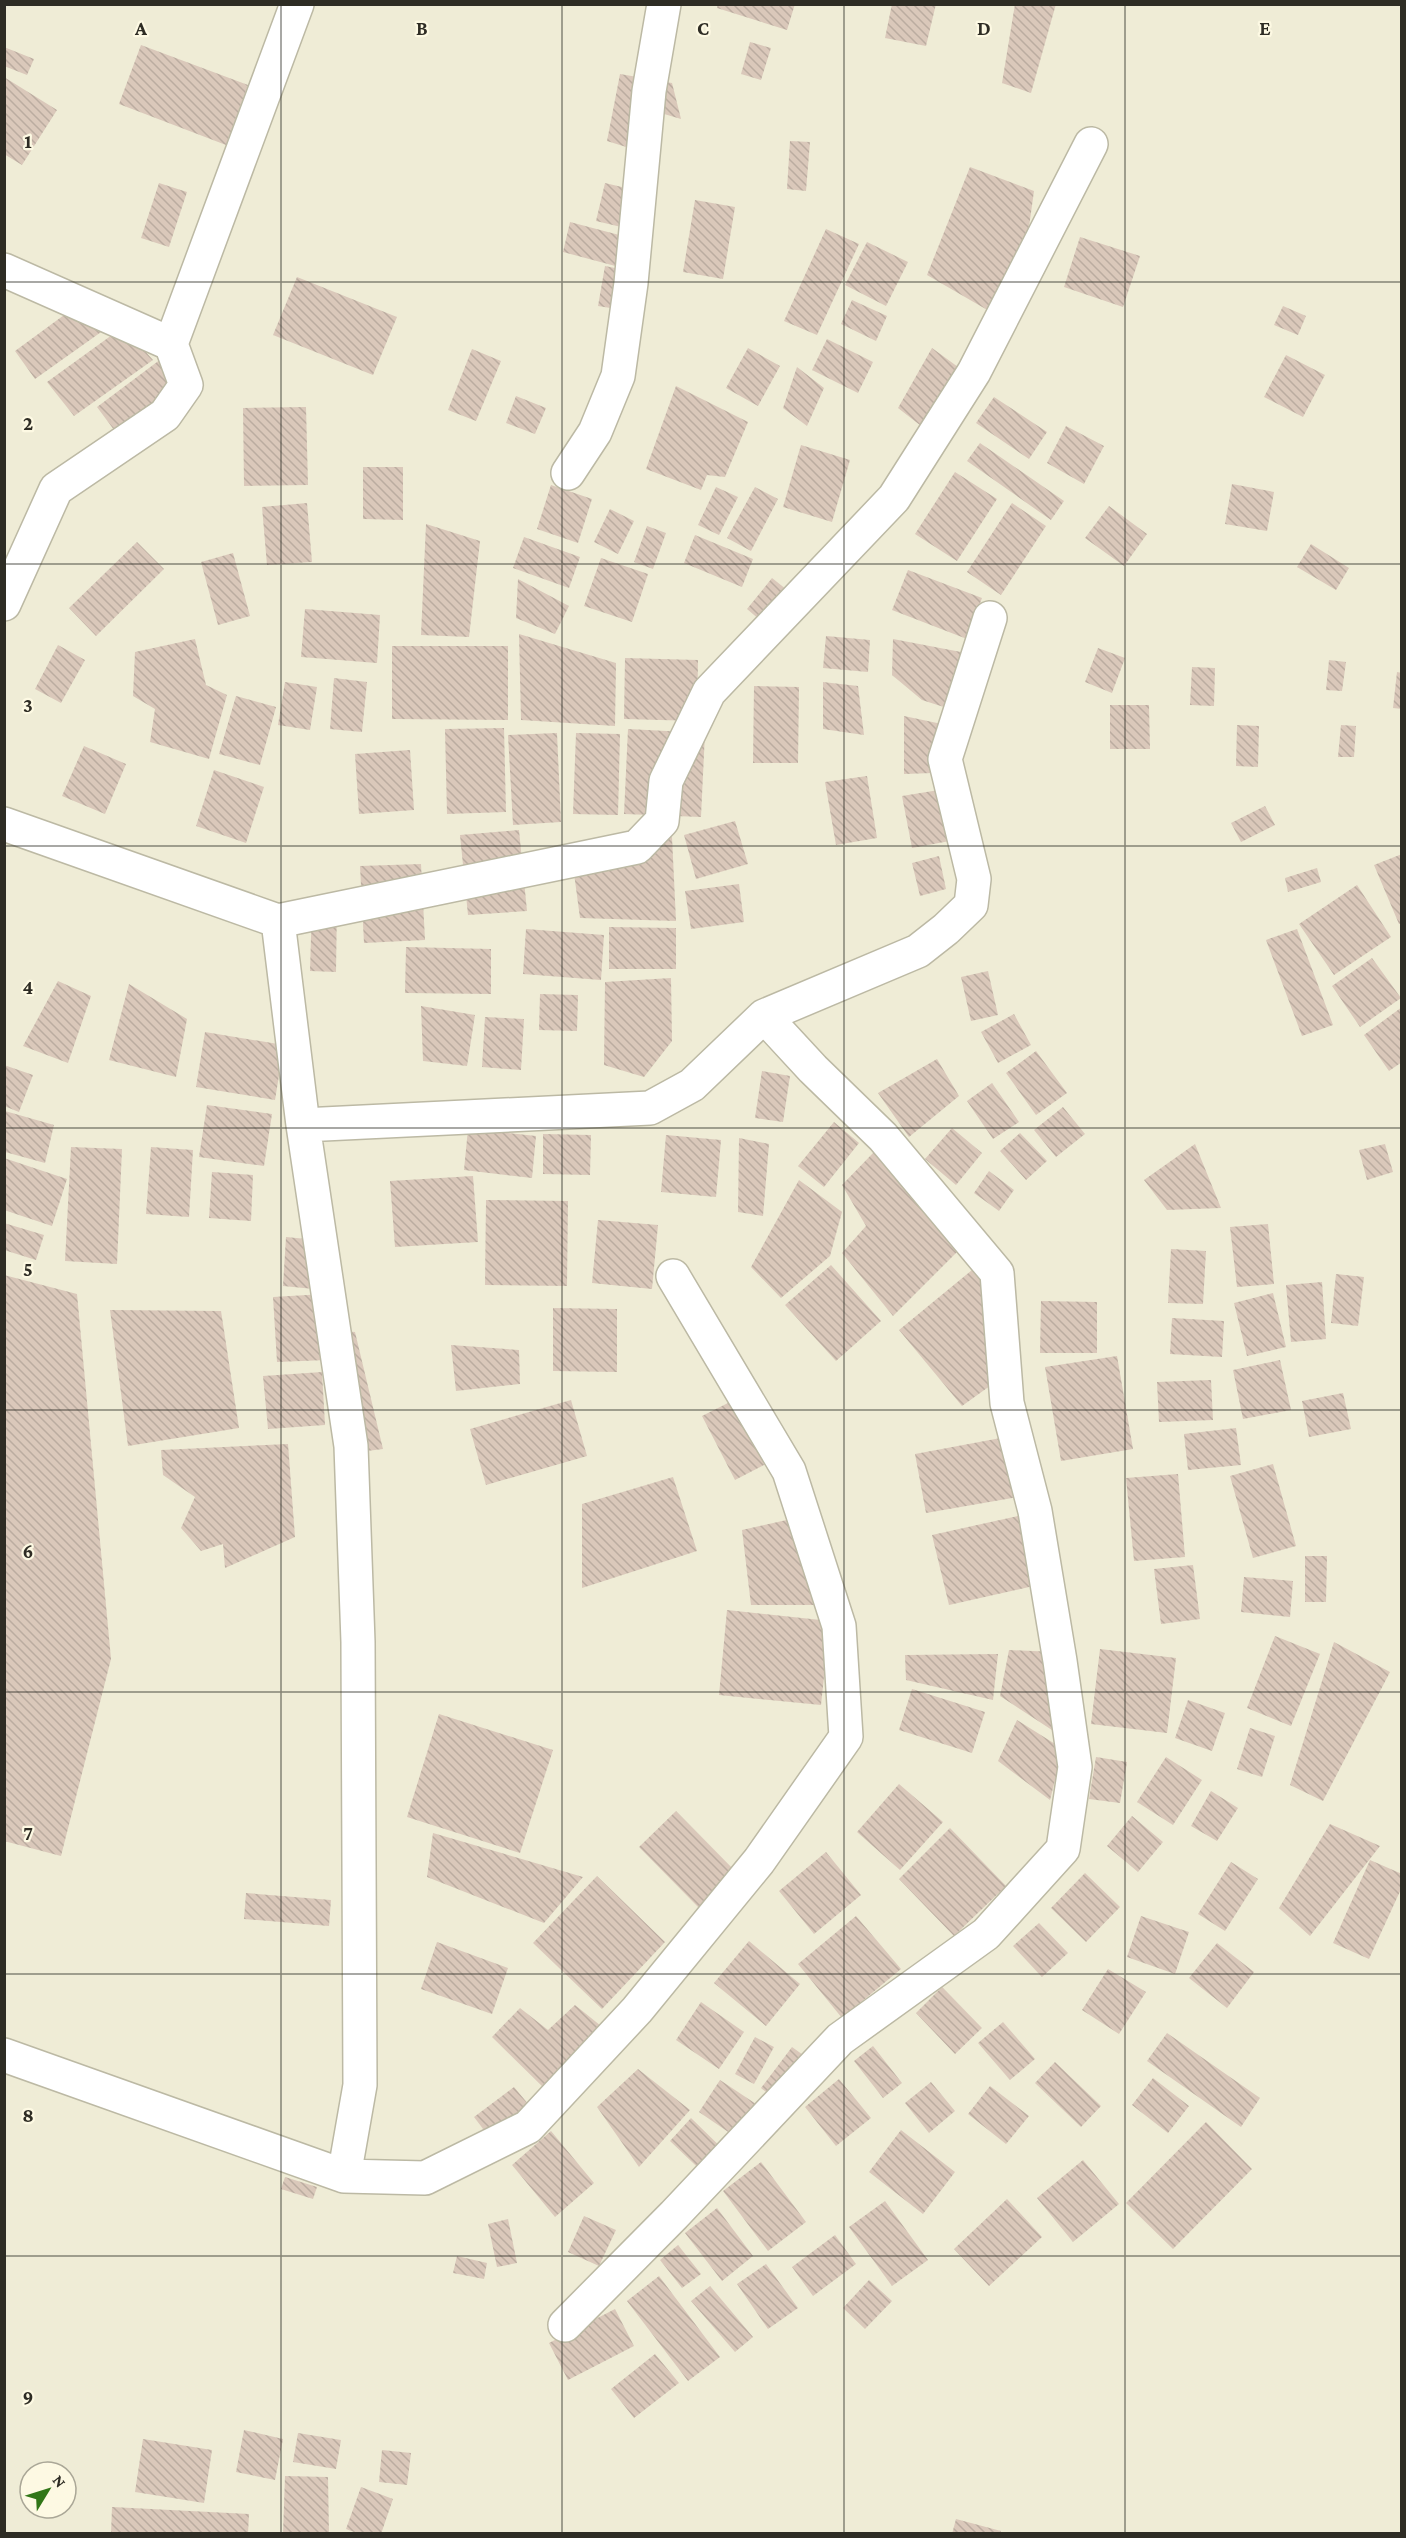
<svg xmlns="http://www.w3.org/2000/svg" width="1406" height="2538" font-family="'Crimson Pro',serif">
<defs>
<pattern id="building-back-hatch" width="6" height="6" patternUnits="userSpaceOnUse" patternTransform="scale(1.5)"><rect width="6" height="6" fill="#dac8ba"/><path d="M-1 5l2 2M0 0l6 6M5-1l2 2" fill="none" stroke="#bbaca0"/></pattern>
</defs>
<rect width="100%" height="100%" fill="#efecd6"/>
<path fill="url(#building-back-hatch)" d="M718,4h77l-8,26 -70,-22z
M892,4h44l-10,42 -41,-8z
M1015,4h41l-25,89 -29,-10z
M750,42l21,6 -10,32 -20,-6z
M141,45l107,40 -22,60 -107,-41z
M4,47l30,12 -7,16 -23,-9z
M620,74l52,9 9,36 -27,-8 -15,40 -32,-10z
M4,77l53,33 -35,55 -18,-11z
M790,141l20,1 -4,49 -19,-2z
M970,167l64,24 -9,65 -29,59 -69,-40z
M159,183l28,9 -18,55 -28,-9z
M605,183l42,10 -9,38 -42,-10z
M695,200l40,7 -12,72 -40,-7z
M570,222l72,19 -8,30 -71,-19z
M826,229l33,15 -42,91 -33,-14z
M1080,237l60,19 -17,51 -59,-20z
M867,242l41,20 -22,44 -41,-21z
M605,266l30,6 -6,39 -31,-5z
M297,277l100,40 -24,58 -100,-40z
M90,296l21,29 -76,54 -20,-28z
M852,300l35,16 -11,25 -35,-17z
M1283,306l23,10 -8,19 -24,-10z
M123,327l30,33 -79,56 -27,-34z
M827,339l46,23 -15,31 -46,-23z
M748,348l32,18 -22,40 -32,-18z
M932,348l48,35 -37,60 -45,-35z
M472,349l29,12 -25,60 -28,-11z
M1286,355l39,20 -22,42 -39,-20z
M161,359l27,35 -65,48 -26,-35z
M797,367l27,21 -17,38 -24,-18z
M676,386l72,36 -23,55 -18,-2 -6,15 -55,-21z
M516,396l30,12 -11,26 -29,-11z
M994,397l53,35 -18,27 -53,-36z
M306,407l2,78 -64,1 -1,-78z
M1066,426l38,20 -20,38 -37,-21z
M980,443l84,58 -13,19 -84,-59z
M801,445l49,15 -18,62 -49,-15z
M363,467h40v53l-40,-1z
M955,472l42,27 -40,62 -42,-27z
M1232,484l42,8 -7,39 -42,-7z
M551,485l41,14 -14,44 -41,-14z
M716,487l22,10 -19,38 -21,-10z
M755,487l23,12 -27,52 -24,-13z
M307,503l5,59 -45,3 -5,-58z
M1012,503l34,23 -45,69 -34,-23z
M1109,506l38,28 -23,32 -39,-28z
M610,509l24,12 -16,33 -24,-12z
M426,524l54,17 -11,96 -48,-2z
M647,526l19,7 -13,36 -19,-7z
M695,535l58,24 -11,28 -58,-24z
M524,537l56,20 -11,31 -56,-20z
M137,542l27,27 -68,67 -27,-28z
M1311,544l38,24 -13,22 -39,-23z
M233,553l17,63 -32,9 -17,-63z
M601,558l47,16 -16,48 -48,-16z
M908,570l74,28 -15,41 -75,-29z
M772,578l29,23 -26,32 -28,-24z
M518,579l51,27 -14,28 -39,-16z
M305,609l75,6 -3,48 -76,-6z
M519,634l97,29 -1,63 -94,-6z
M826,636l44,4 -2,32 -45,-4z
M195,639l11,46 21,10 -18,64 -59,-17 5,-33 -22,-13 2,-44z
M893,639l68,13 -11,57 -28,-9 -30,-25z
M58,645l27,15 -24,43 -26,-14z
M392,646h116v74l-116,-1z
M1098,648l27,10 -13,35 -27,-11z
M625,658l73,2 -1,61 -73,-2z
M1329,660l17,2 -4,29 -16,-1z
M1192,667l23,1 -1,38 -24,-1z
M1397,672l5,1v36l-9,-1z
M334,678l33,4 -5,50 -32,-3z
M285,682l32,5 -7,43 -32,-5z
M823,682l35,4 6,49 -41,-6z
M754,686l45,1 -1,76h-45z
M236,696l40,11 -16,58 -41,-11z
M1110,705h39l1,44h-40z
M904,716l52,11 6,45 -58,2z
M1237,725l22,1 -1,41 -22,-1z
M1341,725l15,1 -2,31h-16z
M504,728l2,84 -59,2 -2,-85z
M628,729l77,4 -4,84 -77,-3z
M557,733l4,89 -48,3 -5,-90z
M576,733l44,1 -2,81 -45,-1z
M84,746l42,18 -21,50 -43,-18z
M410,750l4,60 -55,4 -4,-60z
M214,770l50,17 -18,56 -50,-17z
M867,776l10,62 -41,7 -11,-63z
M945,789l10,51 -43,8 -10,-52z
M1265,806l10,19 -34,17 -10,-19z
M735,821l13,43 -52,15 -12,-44z
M519,830l8,81 -59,4 -8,-80z
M672,837l4,84 -96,-3 -9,-67z
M1402,854v69l-3,1 -25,-59z
M939,856l7,33 -26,7 -8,-33z
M421,864l4,76 -61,3 -4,-77z
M1317,868l4,14 -33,10 -3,-14z
M739,884l5,38 -53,7 -6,-38z
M1357,885l34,52 -57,38 -35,-51z
M312,903l25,1 -1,68 -26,-1z
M609,927l67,1v41h-67z
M526,929l78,6 -3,45 -78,-6z
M1297,929l36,96 -31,11 -36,-96z
M406,947l85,2v45l-86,-1z
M1372,958l29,40 -41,29 -28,-41z
M988,971l10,44 -27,6 -10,-44z
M671,978l1,63 -28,36 -40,-12 1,-83z
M58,981l33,15 -23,67 -45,-17z
M129,984l58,35 -11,58 -67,-17z
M540,994l38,1 -1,36 -38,-1z
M421,1006l54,9 -8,51 -44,-5z
M1402,1007v55l-13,9 -25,-36z
M1014,1014l17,31 -33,18 -17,-31z
M485,1017l39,2 -3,51 -39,-3z
M205,1032l79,13 -9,55 -79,-13z
M1036,1051l31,42 -31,22 -30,-42z
M937,1059l22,37 -50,41 -31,-44z
M4,1065l29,10 -14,37 -15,-6z
M762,1071l28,5 -7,46 -28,-4z
M992,1083l27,39 -26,17 -26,-38z
M207,1105l65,9 -8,52 -65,-9z
M1063,1107l22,27 -29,23 -22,-27z
M5,1111l49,14 -9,38 -40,-11z
M834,1122l25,21 -35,44 -26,-21z
M952,1128l30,25 -26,32 -31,-26z
M468,1129l68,7 -4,42 -68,-8z
M1020,1133l27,28 -21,19 -26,-29z
M543,1134l48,1 -1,40 -47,-1z
M666,1135l55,5 -5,57 -55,-5z
M739,1138l30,6 -6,72 -25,-4z
M1195,1144l26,64 -54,2 -23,-30z
M1385,1144l8,28 -26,8 -8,-30z
M71,1147l51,2 -5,115 -52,-3z
M151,1147l42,3 -4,67 -43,-3z
M874,1152l91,92 -72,72 -51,-63 24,-27 -24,-41z
M4,1158l63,21 -15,47 -48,-16z
M989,1171l25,19 -15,21 -25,-18z
M212,1172l41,3 -2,46 -42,-3z
M473,1176l5,66 -83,5 -5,-66z
M799,1180l43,32 -12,44 -49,42 -30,-31z
M486,1200l82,1 -1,85 -82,-1z
M598,1220l60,5 -6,64 -60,-6z
M4,1223l40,12 -8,25 -32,-10z
M1268,1224l6,60 -37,3 -7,-60z
M286,1237l31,3 -3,49 -31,-3z
M1171,1249l35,2 -3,53 -35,-1z
M983,1261l18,117 -39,28 -63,-76z
M831,1265l50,56 -45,40 -51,-56z
M1336,1274l28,3 -6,49 -27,-3z
M4,1275l73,19 34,365 -50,197 -57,-15z
M1322,1282l4,57 -35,3 -5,-57z
M1273,1293l13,54 -39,9 -13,-53z
M324,1294l3,66 -50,2 -4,-65z
M1041,1301l56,1v51h-57z
M553,1308l64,1v63l-64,-1z
M110,1310l111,1 18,117 -111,18z
M1172,1318l52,3 -2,36 -52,-3z
M333,1330l22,2 28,117 -48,6z
M451,1345l68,5 1,34 -64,7z
M1117,1356l16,93 -72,12 -16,-94z
M1280,1360l11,50 -48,9 -10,-49z
M322,1372l3,53 -57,4 -5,-53z
M1211,1380l2,40 -54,2 -2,-40z
M752,1391l33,63 -50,26 -33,-64z
M1343,1393l8,36 -42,8 -7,-36z
M571,1400l16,56 -101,29 -16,-56z
M1236,1428l5,37 -53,5 -4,-36z
M1006,1437l12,60 -92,16 -11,-59z
M288,1444l7,93 -70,31 -2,-24 -22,7 -20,-23 14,-31 -32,-22 -2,-25z
M1273,1464l23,82 -43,12 -23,-82z
M1178,1474l7,83 -51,4 -8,-83z
M673,1477l24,74 -115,37v-84z
M818,1513l-4,92h-63l-9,-75z
M1022,1515l16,70 -89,20 -17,-70z
M1305,1556h22l-1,46h-21z
M1193,1565l7,54 -39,5 -7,-55z
M1244,1577l49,4 -3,36 -49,-5z
M727,1610l103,11 -9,84 -102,-10z
M1275,1636l45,18 -29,72 -44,-18z
M1334,1642l56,30 -67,129 -33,-16z
M1100,1649l76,9 -9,75 -76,-9z
M1009,1650l46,2v80l-55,-36z
M998,1654l-5,46 -87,-20 -1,-25z
M912,1689l73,23 -13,41 -73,-23z
M1188,1700l37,13 -13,38 -37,-13z
M439,1714l114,36 -33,103 -113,-36z
M1017,1720l46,29 -13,51 -52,-39z
M1250,1728l25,8 -13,41 -25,-8z
M1096,1757l31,5 -7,41 -31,-4z
M1166,1757l36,23 -29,45 -36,-23z
M899,1784l44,38 -43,48 -43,-38z
M1211,1791l27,17 -21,33 -26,-15z
M676,1811l62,63 -37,36 -62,-63z
M1132,1816l31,26 -25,30 -31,-26z
M1330,1824l50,22 -70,90 -31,-28z
M950,1828l56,58 -52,50 -55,-57z
M433,1833l150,44 -39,46 -117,-46z
M826,1852l35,43 -47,39 -35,-43z
M1370,1860l32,14v13l-33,72 -36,-16z
M1231,1862l27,17 -33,52 -27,-17z
M1085,1873l35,34 -34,35 -35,-34z
M597,1876l68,66 -63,67 -69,-66z
M246,1893l85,7 -2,26 -85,-7z
M856,1916l45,53 -59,49 -44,-54z
M1141,1916l48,16 -14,42 -48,-17z
M1039,1923l29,30 -26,24 -29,-31z
M749,1941l51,43 -34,42 -52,-43z
M437,1942l71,26 -16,46 -71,-25z
M1217,1943l37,29 -27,36 -38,-30z
M1108,1969l38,23 -27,42 -37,-24z
M942,1987l40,41 -27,26 -39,-41z
M701,2002l43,30 -25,37 -43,-29z
M575,2005l31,25 -59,61 -55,-54 28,-29 28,22z
M1003,2022l32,37 -25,21 -32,-37z
M1167,2033l93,65 -19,29 -94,-66z
M755,2037l19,10 -20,37 -19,-10z
M873,2046l29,37 -19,15 -29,-37z
M792,2047l25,18 -32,42 -24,-19z
M1055,2062l46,44 -20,21 -46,-44z
M638,2069l52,41 -51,57 -42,-60z
M1153,2078l36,28 -21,27 -36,-28z
M839,2079l32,39 -35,28 -31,-39z
M720,2080l42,28 -22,32 -41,-28z
M931,2082l24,29 -26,22 -24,-30z
M990,2086l39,30 -23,28 -38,-30z
M514,2087l20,24 -41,31 -19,-25z
M691,2118l43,42 -21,22 -43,-41z
M1206,2122l46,47 -79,80 -47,-46z
M901,2130l54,42 -32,42 -54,-42z
M551,2131l43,52 -39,34 -43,-52z
M1083,2160l36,44 -46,38 -36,-44z
M761,2162l45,60 -38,29 -45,-60z
M285,2177l32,10 -4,12 -32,-10z
M1007,2199l35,38 -53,49 -35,-37z
M885,2201l43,59 -36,26 -43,-59z
M717,2208l36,48 -31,25 -37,-48z
M584,2216l32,14 -17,36 -31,-14z
M508,2219l9,44 -20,4 -9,-43z
M835,2235l21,29 -43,32 -21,-29z
M678,2245l23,29 -19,14 -22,-28z
M457,2256l30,7 -3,16 -31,-6z
M766,2264l32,44 -30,21 -31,-45z
M659,2276l61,81 -32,24 -61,-80z
M869,2280l23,21 -27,28 -22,-21z
M710,2286l43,51 -18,15 -44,-51z
M615,2309l19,37 -66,34 -19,-37z
M655,2354l24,29 -45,35 -23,-29z
M244,2430l39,9 -8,41 -39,-8z
M298,2433l43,7 -5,29 -43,-7z
M143,2439l69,11 -8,53 -69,-11z
M382,2450l29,3 -4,32 -28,-3z
M285,2476l43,1 1,57h-46z
M361,2487l32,12 -12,35h-22l-13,-5z
M112,2507l137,7 -1,20h-137z
M956,2519l45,12 -1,3h-48z"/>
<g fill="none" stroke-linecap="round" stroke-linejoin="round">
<defs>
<path id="minor" d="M4,270l167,74
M568,473l27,-41 23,-56 13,-93 18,-192 15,-87
M4,604l52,-115 109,-74 21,-30 -15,-41 126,-340
M4,824l274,97 359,-74 25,-26 4,-40 43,-89 185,-194 80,-126 117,-228
M278,921l25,204 48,321 7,196 2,443 -16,91
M764,1016l154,-65 28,-22 25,-24 3,-26 -29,-120 45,-141
M303,1125l347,-17 42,-23 72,-69 49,53 70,68 114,136 10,130 28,108 25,150 15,106 -12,82 -77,85 -146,105 -166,176 -109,110
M4,2055l340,121 81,2 103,-51 109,-117 122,-149 87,-124 -7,-111 -50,-155 -116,-195"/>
</defs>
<use href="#minor" stroke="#bcb9a4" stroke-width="36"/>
<use href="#minor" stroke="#fff" stroke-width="33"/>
</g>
<path fill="none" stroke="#2e2c24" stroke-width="1.5" stroke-opacity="0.55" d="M281,4v2530M562,4v2530M844,4v2530M1125,4v2530M4,282h1398M4,564h1398M4,846h1398M4,1128h1398M4,1410h1398M4,1692h1398M4,1974h1398M4,2256h1398"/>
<g font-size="20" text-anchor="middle" font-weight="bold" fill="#2e2c24" stroke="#fdf9e3" stroke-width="4.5" stroke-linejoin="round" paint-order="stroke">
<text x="141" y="35">A</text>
<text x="422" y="35">B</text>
<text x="703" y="35">C</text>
<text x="984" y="35">D</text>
<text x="1265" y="35">E</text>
<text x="28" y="148">1</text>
<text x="28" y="430">2</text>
<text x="28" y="712">3</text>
<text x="28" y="994">4</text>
<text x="28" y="1276">5</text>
<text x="28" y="1558">6</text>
<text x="28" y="1840">7</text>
<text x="28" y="2122">8</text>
<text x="28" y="2404">9</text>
</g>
<rect width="1406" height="2538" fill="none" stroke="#2e2c24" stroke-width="12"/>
<g transform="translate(48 2490) rotate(52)"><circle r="28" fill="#fdf9e3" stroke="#aaa797" stroke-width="1.5"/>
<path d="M0-4.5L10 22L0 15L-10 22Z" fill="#317617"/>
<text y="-9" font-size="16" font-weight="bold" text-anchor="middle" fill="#2e2c24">N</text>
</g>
</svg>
